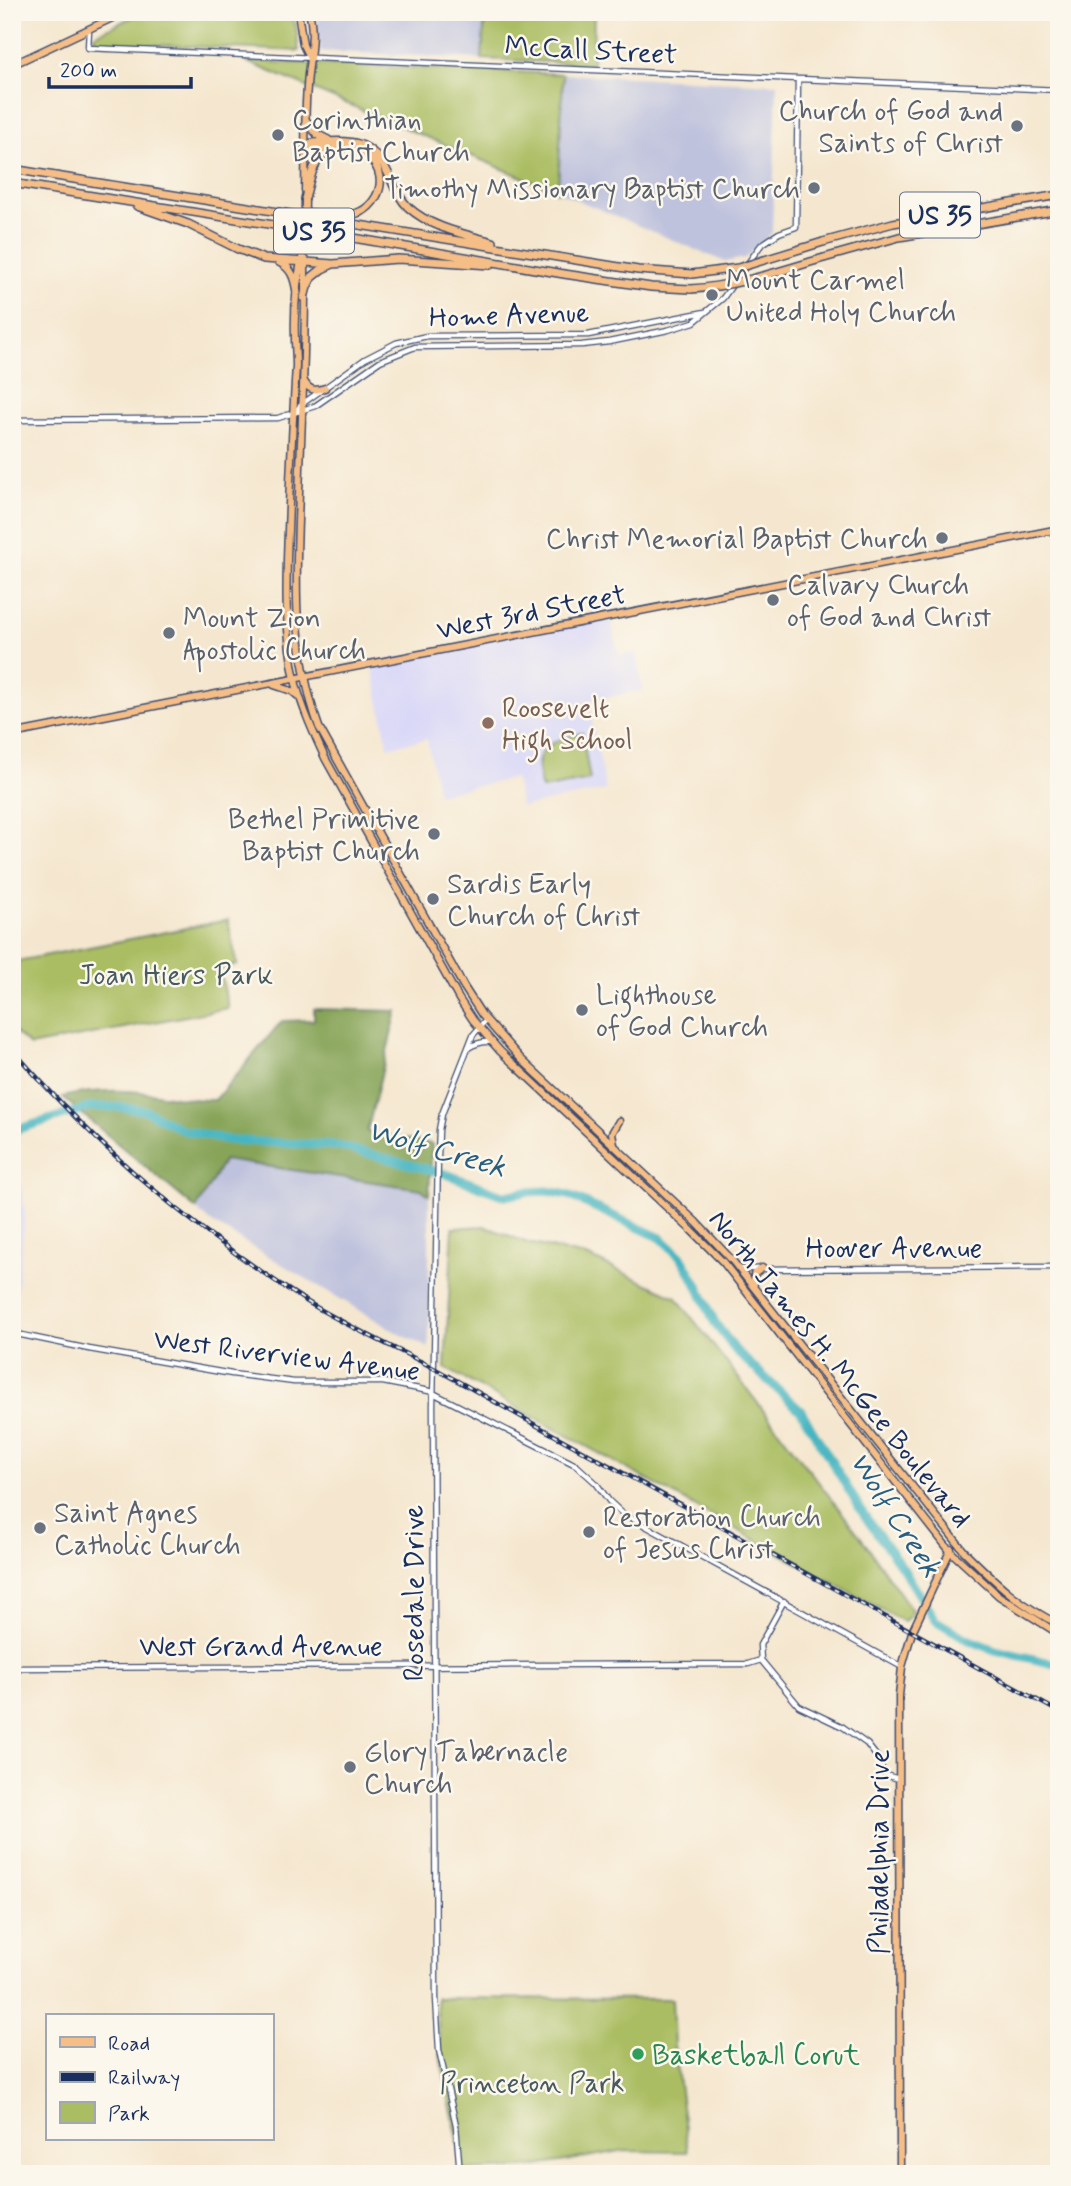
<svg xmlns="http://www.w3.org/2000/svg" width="1071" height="2186" font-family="Mynerve,sans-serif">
<rect width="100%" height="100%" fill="#fbf7ec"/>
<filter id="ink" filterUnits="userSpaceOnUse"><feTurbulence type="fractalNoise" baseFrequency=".0143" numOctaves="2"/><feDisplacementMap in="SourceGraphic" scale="14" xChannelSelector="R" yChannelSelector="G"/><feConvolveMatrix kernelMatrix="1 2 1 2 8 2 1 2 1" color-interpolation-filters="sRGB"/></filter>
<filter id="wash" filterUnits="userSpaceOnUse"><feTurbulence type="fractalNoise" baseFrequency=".00686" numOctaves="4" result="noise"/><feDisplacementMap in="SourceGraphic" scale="28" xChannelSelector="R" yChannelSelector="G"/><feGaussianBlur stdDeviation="1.57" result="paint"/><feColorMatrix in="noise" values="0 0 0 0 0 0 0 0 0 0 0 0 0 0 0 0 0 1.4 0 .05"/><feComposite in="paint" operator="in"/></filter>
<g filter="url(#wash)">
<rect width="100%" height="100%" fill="#f5e7cf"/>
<path fill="#d8d7f8" d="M610,617l9,38 17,-2 7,37 -55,11 18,89 -85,17 -6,-29 -77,16 -11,-55 -39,8 -16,-84z
M18,1166l7,47 -8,80 -5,-3v-123z"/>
<path fill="#bfc2dd" d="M317,12h168l-3,47 -162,-8z
M563,74l214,10 -5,149 -27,25 -20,4 -167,-70z
M224,1160l197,29 8,6v153l-33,-16 -187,-111 -13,-12z"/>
<path fill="#aabd62" stroke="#627660" stroke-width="2" d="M143,12h148l5,14 3,25 -205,-9v-7z
M485,12h109l-1,52 -111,-5z
M245,61l318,13 -5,118z
M582,733l8,47 -48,9c-12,-39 4,-47 40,-56z
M228,920l9,45 -17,4 8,39 -198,38 -18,-16v-68z
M484,1226l44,17 61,14 87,40 184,239 53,76 -9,10 -459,-254 8,-140z
M436,1998l236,1 2,46 14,107 -68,-1 -94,17 -66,2 -1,-25 -18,-84z"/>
<path fill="#87a458" stroke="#516a5b" stroke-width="2" d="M314,1009l83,2 -30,121 65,12 -3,51 -8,-6 -197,-29 -28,49 -134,-112c29,-7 58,-8 87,-4 23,3 43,8 66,7l67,-79 32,-1z"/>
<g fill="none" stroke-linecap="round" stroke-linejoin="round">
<path stroke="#46b5c1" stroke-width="9" d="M12,1131l79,-24h28l26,3 38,20 44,10 112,6 107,28 59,22 20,-4 22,-1 21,4 93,43 21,20 15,26 18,39 21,28 65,60 63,104 38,52 33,53 32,19 28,11 64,15"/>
</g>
</g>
<g filter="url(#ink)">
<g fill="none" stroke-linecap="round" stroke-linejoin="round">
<defs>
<path id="minor" d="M800,79l259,11
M295,412l7,-8 63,-45 31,-16 31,-7 161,-1 117,-23
M12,420l266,-2 37,-12 65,-45 35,-14 167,-2 27,-3 59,-12 26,-8 29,-24 38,-53 18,-12 17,-6 2,-148 -710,-31 1,-18
M468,1048c8,-5 15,-7 25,-6
M738,1269l321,-2
M12,1333l77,16 143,25 62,8h89l46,9 147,74 20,18 13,18 13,12 280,154
M784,1601l-24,44 1,15 38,46 44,21 24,17 10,13 8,18 14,4
M12,1668l736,-4 13,-4
M460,2174l-4,-49 -17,-75 -3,-52 -3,-592 5,-249 1,-27 3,-16 31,-79 13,-15"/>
<path id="major" d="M298,12l5,33 6,12
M12,65l113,-53
M305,190c1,-34 -1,-69 2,-103 1,-25 9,-50 2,-75
M304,250c-8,28 -10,60 -9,89 0,9 1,17 1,27 -3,46 -5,92 -7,138 -2,60 -7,120 7,180 7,26 18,50 29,74l134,241 14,21 27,31 192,180 31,31 227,289 49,45 60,38
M305,259c1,78 -3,157 -6,235 -3,81 -8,155 20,233l145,260 18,28 39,44 175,163 35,37 233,292c28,28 57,56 95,73
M304,381c5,10 11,10 21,7
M274,685l18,6 6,5
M12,734l1047,-205
M614,1144l-2,-11 7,-12
M754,1284v-10l8,-6
M900,2174l-1,-478 3,-29 10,-35 39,-83"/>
<path id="highway" d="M307,122l11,13 10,5
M306,149l6,-6c36,-3 59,-6 77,32 5,12 10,23 19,32 23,21 56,27 85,35
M307,149l26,-2
M12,169l626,101 54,4
M12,183l324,52 228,39 87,13 40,2
M305,199c3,-12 5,-26 12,-37 23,-34 79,-2 59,35 -4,7 -9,12 -16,15 -17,7 -36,2 -54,1
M137,206l51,18 50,25 26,10 69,5
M823,242l70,-19 166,-28
M824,258l75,-21 160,-27
M279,262c13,6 16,17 18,31
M304,298l3,-11 5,-10 10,-8 11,-5 65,-5 92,6"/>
</defs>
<use href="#minor" stroke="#3c4b6f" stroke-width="7"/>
<use href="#major" stroke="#3c4b6f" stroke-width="9"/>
<use href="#highway" stroke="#3c4b6f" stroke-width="10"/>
<use href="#minor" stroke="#fff" stroke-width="4.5"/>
<use href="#major" stroke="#f6be87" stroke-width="6"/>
<use href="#highway" stroke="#f6be87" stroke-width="7"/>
<defs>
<path id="rail" d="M12,1049c88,102 181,180 294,252 37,23 77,41 116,61 37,19 73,40 110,61 175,97 351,193 527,289"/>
</defs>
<use href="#rail" stroke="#1b2f5e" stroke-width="4.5"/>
<use href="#rail" stroke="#fbf7ec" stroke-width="2" stroke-dasharray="5" stroke-linecap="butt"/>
<defs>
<path id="major-bridge" d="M304,250l1,-51"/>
<path id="highway-bridge" d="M692,274l46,-6 85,-26
M691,289c46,-3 89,-18 133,-31"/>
</defs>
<use href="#major-bridge" stroke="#3c4b6f" stroke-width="9" stroke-linecap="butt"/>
<use href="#highway-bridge" stroke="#3c4b6f" stroke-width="10" stroke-linecap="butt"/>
<use href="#major-bridge" stroke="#f6be87" stroke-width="6"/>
<use href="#highway-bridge" stroke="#f6be87" stroke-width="7"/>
</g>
</g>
<g fill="#6b7280" stroke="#fbf7ec" stroke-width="2.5">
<circle cx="1017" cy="126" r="7"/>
<circle cx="278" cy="135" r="7"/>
<circle cx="814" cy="188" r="7"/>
<circle cx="712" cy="295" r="7"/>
<circle cx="942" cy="538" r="7"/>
<circle cx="773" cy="600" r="7"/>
<circle cx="169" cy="633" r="7"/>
<circle cx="434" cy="834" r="7"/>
<circle cx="433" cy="899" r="7"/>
<circle cx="582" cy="1010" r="7"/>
<circle cx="40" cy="1528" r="7"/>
<circle cx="589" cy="1532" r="7"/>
<circle cx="350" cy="1767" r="7"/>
</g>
<circle fill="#8d6e63" stroke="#fbf7ec" stroke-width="2.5" cx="488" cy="723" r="7"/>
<circle fill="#2e9e5b" stroke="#fbf7ec" stroke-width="2.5" cx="638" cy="2054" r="7"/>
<g text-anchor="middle" stroke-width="5" stroke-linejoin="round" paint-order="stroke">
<g fill="#fbf7ec" stroke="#5e6b89" stroke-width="2">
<rect x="900" y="192.5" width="80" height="45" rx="5"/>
<rect x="274" y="208.5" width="80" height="45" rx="5"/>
</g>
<g font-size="26" font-weight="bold" fill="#1b2f5e">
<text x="940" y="224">US 35</text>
<text x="314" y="240">US 35</text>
</g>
<g font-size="28" fill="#1b2f5e" stroke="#fbf7ec">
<text transform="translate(591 49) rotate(3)" y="10">McCall Street</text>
<text transform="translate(509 314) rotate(-2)" y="10">Home Avenue</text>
<text transform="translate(531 611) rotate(-11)" y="10">West 3rd Street</text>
<text x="894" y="1257">Hoover Avenue</text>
<text transform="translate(287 1354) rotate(7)" y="10">West Riverview Avenue</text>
<text transform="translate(841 1368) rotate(51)" y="10">North James H. McGee Boulevard</text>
<text transform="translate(413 1593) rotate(-90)" y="10">Rosedale Drive</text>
<text x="261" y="1655">West Grand Avenue</text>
<text transform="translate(878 1852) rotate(-90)" y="10">Philadelphia Drive</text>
</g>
<g font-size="28" fill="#5b616d" stroke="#fbf7ec" text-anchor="start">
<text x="1003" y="120" text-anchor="end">Church of God and<tspan x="1003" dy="32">Saints of Christ</tspan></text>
<text x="292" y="129">Corinthian<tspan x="292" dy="32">Baptist Church</tspan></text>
<text x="800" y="198" text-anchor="end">Timothy Missionary Baptist Church</text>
<text x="726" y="289">Mount Carmel<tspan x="726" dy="32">United Holy Church</tspan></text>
<text x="928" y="548" text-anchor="end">Christ Memorial Baptist Church</text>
<text x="787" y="594">Calvary Church<tspan x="787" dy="32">of God and Christ</tspan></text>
<text x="183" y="627">Mount Zion<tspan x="183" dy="32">Apostolic Church</tspan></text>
<text x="420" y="828" text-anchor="end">Bethel Primitive<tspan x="420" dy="32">Baptist Church</tspan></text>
<text x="447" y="893">Sardis Early<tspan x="447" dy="32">Church of Christ</tspan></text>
<text x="596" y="1004">Lighthouse<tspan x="596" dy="32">of God Church</tspan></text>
<text x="54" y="1522">Saint Agnes<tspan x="54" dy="32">Catholic Church</tspan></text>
<text x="603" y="1526">Restoration Church<tspan x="603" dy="32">of Jesus Christ</tspan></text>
<text x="364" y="1761">Glory Tabernacle<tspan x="364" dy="32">Church</tspan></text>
</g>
<g font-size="28" fill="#785e54" stroke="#fbf7ec" text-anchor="start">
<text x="502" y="717">Roosevelt<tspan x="502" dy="32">High School</tspan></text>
</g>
<g font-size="28" fill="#465a5f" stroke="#fbf7ec">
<text x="176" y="984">Joan Hiers Park</text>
<text x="532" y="2092">Princeton Park</text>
</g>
<g font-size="28" fill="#27864d" stroke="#fbf7ec" text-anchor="start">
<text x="652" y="2064">Basketball Corut</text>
</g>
<g font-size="30" font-style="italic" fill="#2a5e81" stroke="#fbf7ec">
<text transform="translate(437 1148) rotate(16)" y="10">Wolf Creek</text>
<text transform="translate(896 1514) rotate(57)" y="10">Wolf Creek</text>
</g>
</g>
<rect width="1071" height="2186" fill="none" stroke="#fbf7ec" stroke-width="42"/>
<rect x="46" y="2014" width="228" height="126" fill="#fbf7ec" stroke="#a1a7b3" stroke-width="2"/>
<rect x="60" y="2037" width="35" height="10" fill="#f6be87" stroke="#a1a7b3" stroke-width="2"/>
<text x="108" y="2050" font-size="21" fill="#1b2f5e">Road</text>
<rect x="60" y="2072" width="35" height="10" fill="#1b2f5e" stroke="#a1a7b3" stroke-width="2"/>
<text x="108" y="2084" font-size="21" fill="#1b2f5e">Railway</text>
<rect x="60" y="2102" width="35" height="21" fill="#aabd62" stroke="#a1a7b3" stroke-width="2"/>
<text x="108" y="2120" font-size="21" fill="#1b2f5e">Park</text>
<path d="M49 77v10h142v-10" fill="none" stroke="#1b2f5e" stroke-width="3.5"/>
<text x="60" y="77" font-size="21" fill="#1b2f5e" stroke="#fbf7ec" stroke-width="5" paint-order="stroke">200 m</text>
</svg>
